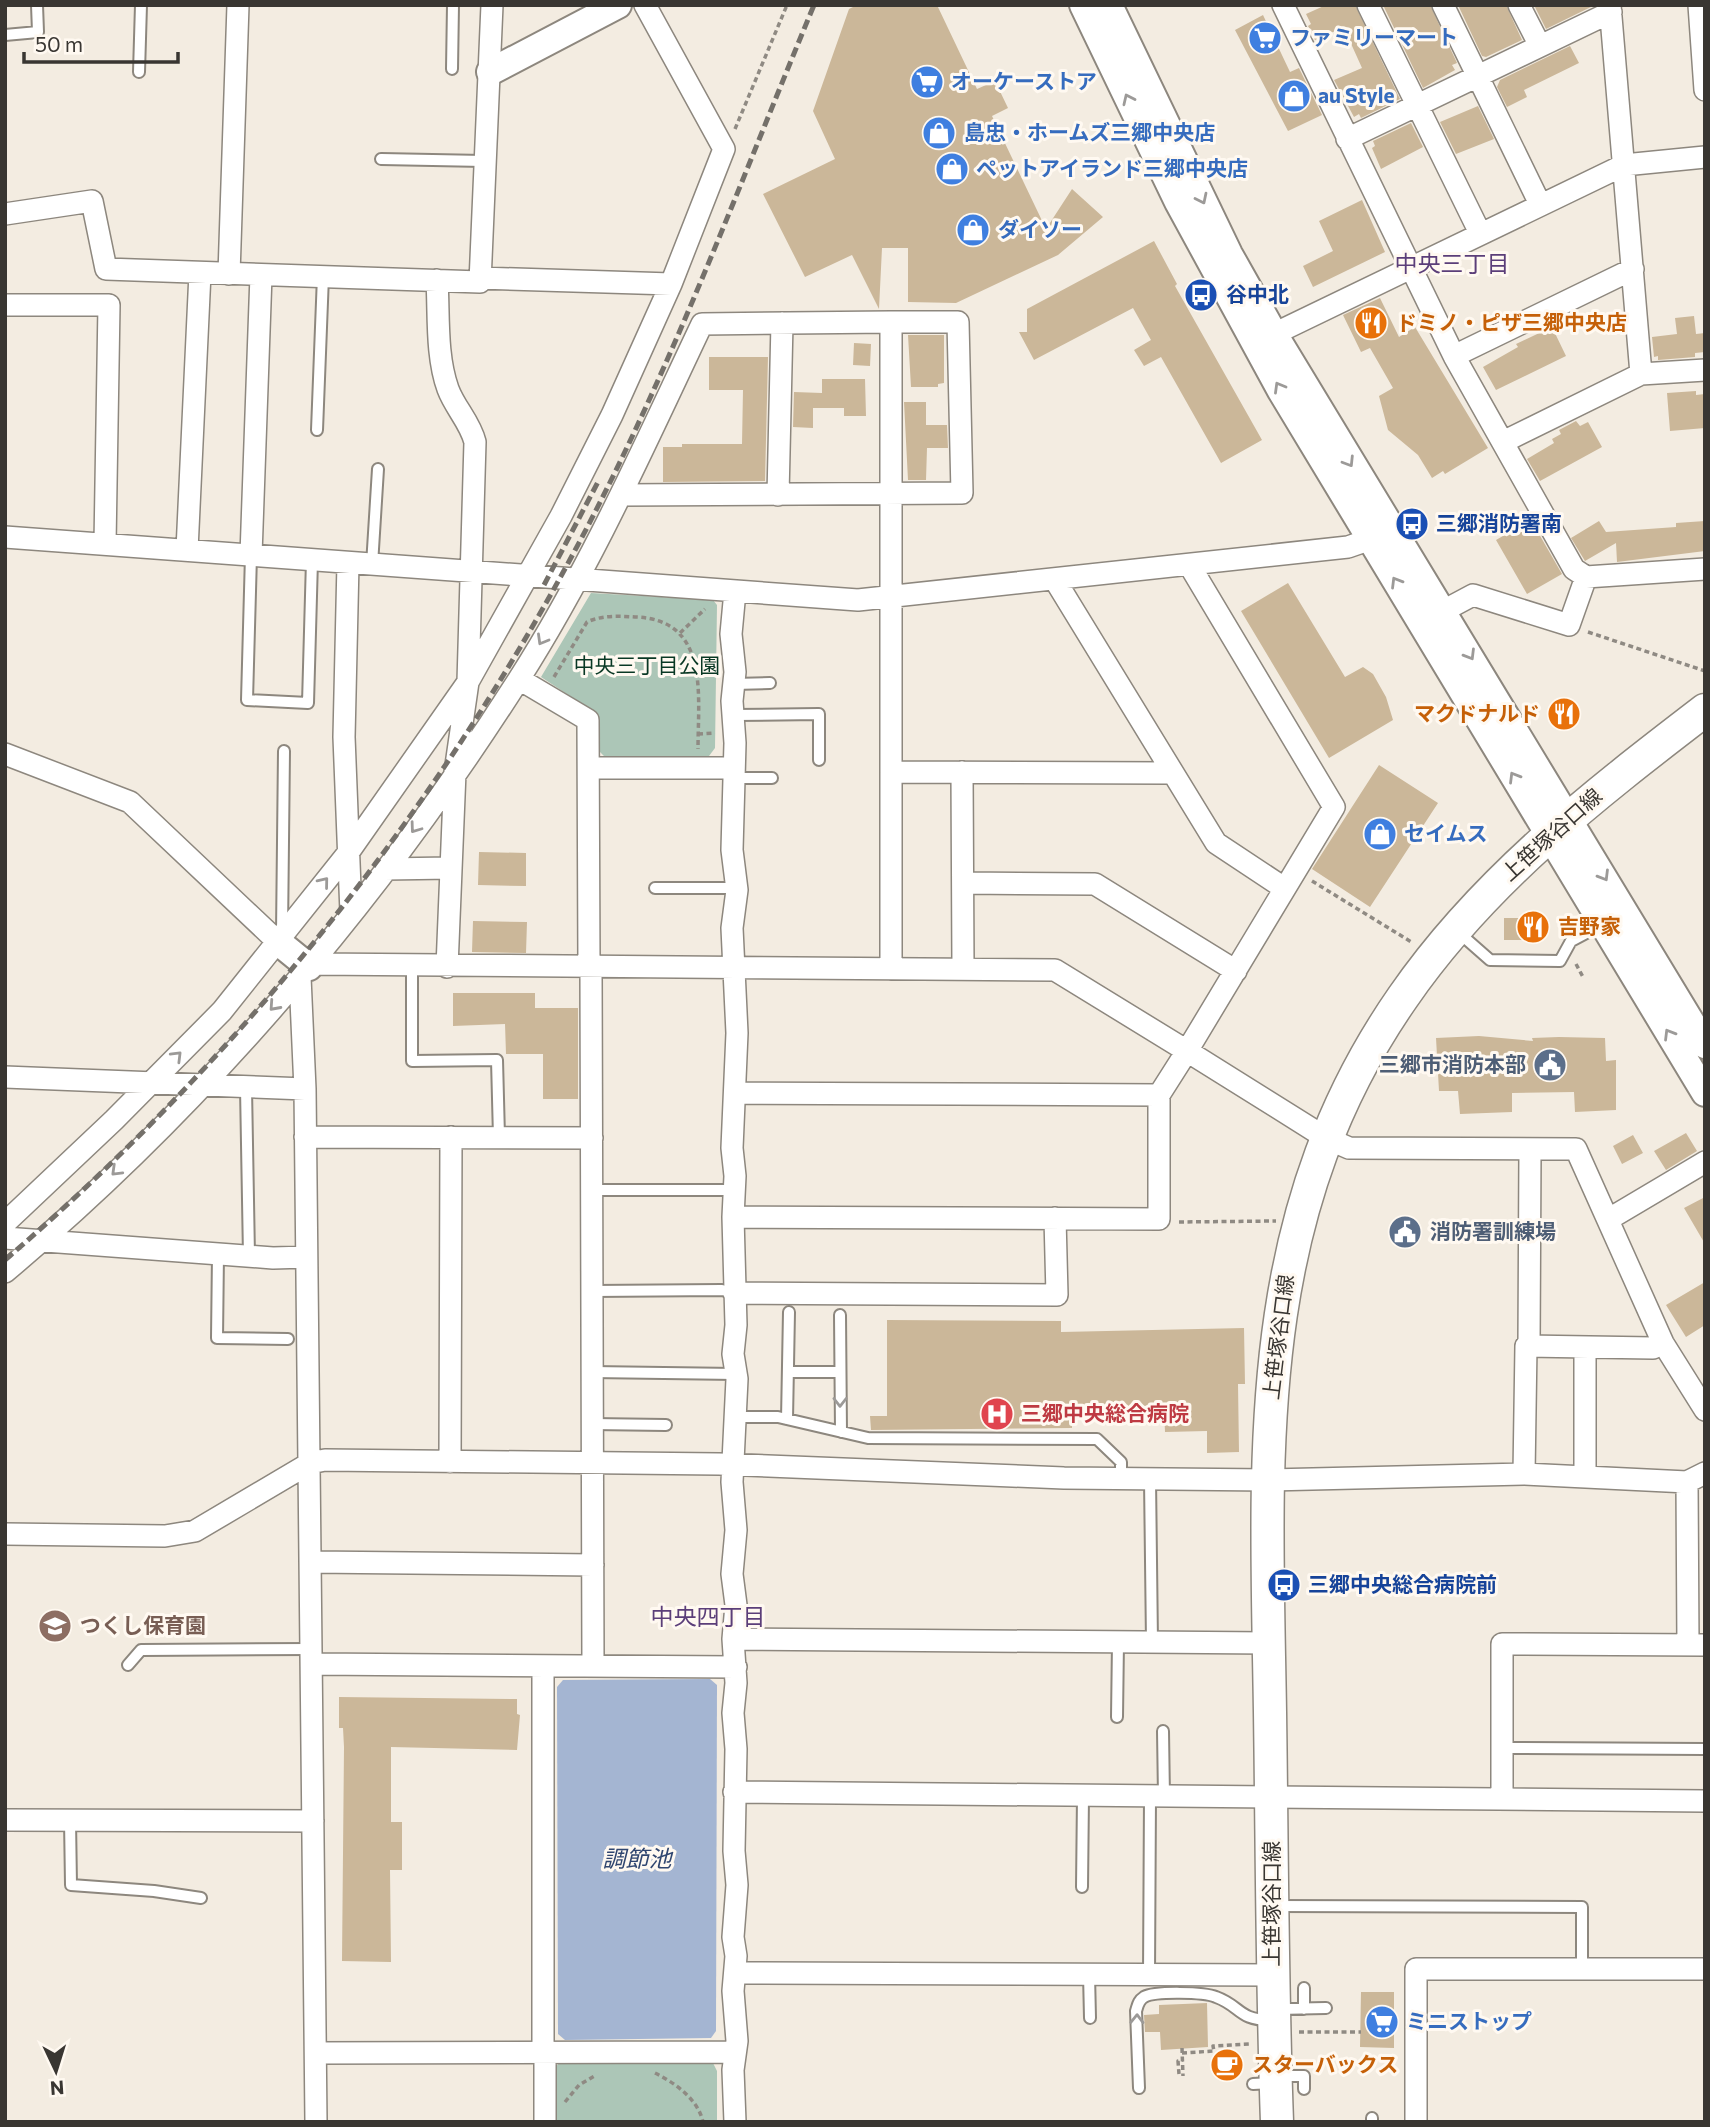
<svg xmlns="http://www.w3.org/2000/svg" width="1710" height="2127" font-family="Commissioner,'Noto Sans JP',sans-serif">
<rect width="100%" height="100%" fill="#f3ece1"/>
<path fill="#acc6b7" d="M591,593l122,7 4,5 -2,143 -6,8 -103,2 -6,-6 -1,-37 -58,-38z
M560,2062l153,1 4,8v51h-164v-52z"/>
<path fill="#a4b5d2" d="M710,1679l7,6 -1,346 -5,7 -146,2 -7,-6 -1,-347 6,-7z"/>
<path fill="#cbb799" d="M857,5h80l40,84 18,-8 13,27 -16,8 54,113 26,-40 31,28 -45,38 -102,48 -48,-1v-54h-26l-3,61 -27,-54 -47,22 -42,-83 72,-35 -22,-48 36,-102z
M1326,5h29l45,94 -39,19 -2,-4 -5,3 -20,-37 28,-12 -14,-31 -6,-9 -27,12 -7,-14 3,-2 -5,-10z
M1383,5h47l27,58 -5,2 3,5 -32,18z
M1458,5h48l16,35 -36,17 -4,-1z
M1534,5h61l-49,24z
M1263,15l27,57 9,-4 23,47 -34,16 -53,-101z
M1570,46l9,17 -55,27 3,7 -20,10 -10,-20 3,-7z
M1478,106l16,33 -38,15 -16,-32z
M1411,123l12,24 -42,22 -9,-21 3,-2 -2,-5z
M1362,200l23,52 -72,35 -10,-21 30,-15 -14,-30z
M1154,241l23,43 -2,2 87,154 -41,23 -60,-106 -17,9 -10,-16 17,-10 -18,-32 -99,52 -15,-28h8v-23z
M1380,298l19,39 16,-10 73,121 -43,26 -2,-3 -11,7 -14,-23 -30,-25 -9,-34 14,-8 -23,-40 -9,4 -18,-37z
M1694,316l2,18 9,-1v19l-10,1v4l-37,3v-4l-4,1 -2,-20 25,-3 -2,-16z
M1552,327l14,29 -70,34 -13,-23 35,-20 -2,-3z
M908,335h36v48l-6,1v3h-27z
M854,343l17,1 -1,22 -17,-1z
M709,357h59l-3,124 -102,1v-35h19v-3h60l1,-54h-34z
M822,379h43l1,37h-22v-8h-31v20l-20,-1 1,-35 28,1z
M1696,391v4l9,-1v34l-35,3 -3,-38z
M904,402h22v23h21l1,23h-21l-1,32h-18z
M1576,421l4,5 8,-4 14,25 -62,34 -13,-22 27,-16 -2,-4 9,-5 -2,-4z
M1531,520l31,54 -35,20 -31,-54z
M1599,521l7,11 70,-5v-4l29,-2v30l-88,11 -1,-19 -31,18 -14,-23z
M1288,583l57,94 18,-10 10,7 13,23 7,23 -64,38 -88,-147z
M1379,765l59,38 -68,104 -58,-38z
M479,852l47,1v33l-48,-1z
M1504,918h40v22h-40z
M473,921l54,1 -1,31 -54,-1z
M453,993h82v15h43v91h-35v-45h-37l-1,-30 -52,2z
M1479,1036l54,5 -1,-3 27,-1 46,1 1,23 10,-1v50l-41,2 -1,-20 -62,1v19l-52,2 -2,-23h-19l-3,-53z
M1686,1133l11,18 -31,19 -12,-19z
M1633,1135l10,18 -21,11 -9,-18z
M1705,1197v47l-21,-36z
M1705,1282v43l-19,12 -20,-32z
M887,1320l174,1v11l183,-4 1,56h-7l1,68 -32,1v-22l-42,1 -1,-23 -92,1v18l-201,2 -1,-14h17z
M339,1697l178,2v15l3,1 -3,35 -126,-3v75h11v48h-12l1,92 -49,-1 2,-214 -1,-19h-4z
M1361,1992h33v56l-34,-1z
M1207,2003l1,44 -47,3 -1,-18h-15l-1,-17 15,-1v-9z"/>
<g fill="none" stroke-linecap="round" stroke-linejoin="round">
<defs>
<path id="service" d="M5,35l33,-3 -1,-27
M452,69l1,-64
M139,72l2,-67
M381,159l103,2
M317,430l6,-154
M251,555l-4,145 61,3 4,-143
M372,565l6,-96
M734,684l36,-1
M733,715l86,-1v46
M733,778h39
M655,888h81
M1457,931l33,29 70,1 11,-20 32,-17
M282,932l2,-181
M412,966v95l85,-1 2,77
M246,1088l3,168
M592,1190h143
M218,1254l-1,84 71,1
M592,1291l130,-1 12,3
M840,1315l1,117
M592,1372l144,2
M788,1372h52
M733,1417h45l90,21 229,1 24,23v17
M787,1419l2,-107
M592,1424l74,1
M1150,1479l2,163
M128,1665l13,-15 171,-1
M1117,1717l1,-75
M1163,1731l1,66
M1502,1748l203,1
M70,1820l1,65 83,6 47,7
M1082,1887l1,-91
M1274,1906l308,1v62
M1089,1974l1,44
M1149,1975l1,-178
M1304,1988v21
M1277,2009l49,-1
M1277,2076h27v13
M1253,2084l20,-1
M1139,2088l-3,-77c2,-6 2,-10 8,-14 11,-6 60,-5 72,0 25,9 22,23 54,23
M1372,2118v4"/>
<path id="minor" d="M1283,5l171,351 120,213 12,8 119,-8
M1368,5l112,228
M1443,5l97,199
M1519,5l21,41
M1610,5l31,369
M1699,5l6,85
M1347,139l264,-127
M5,214l87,-13 14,68 374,13 12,-277
M229,274l9,-269
M480,278l191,6
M437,280c2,35 -1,76 11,109 7,19 22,33 27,53l-7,240 -13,90 -8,195
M5,305h104l-4,239
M1274,334l350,-169 81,-8
M1454,356l179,-87
M1503,442l138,-68 64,-4
M621,495l341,-2 -4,-171h-67v647
M778,495l4,-172
M5,537l853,63 490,-53 23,-8
M187,550l13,-277
M251,555l10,-280
M348,563l-4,174 7,176
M1055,580l161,263 68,45
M735,591l-4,43 4,38 -3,29 3,42 -3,107 5,40 -5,38 5,105 -5,115 3,28 -2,41 3,108 -3,29 4,25 -5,103 4,48 -4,44 4,31 -3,34 3,44 -3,30 3,36 -2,102 3,34 -4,52 3,19 -3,35 4,50 -4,29 2,52
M1443,611l30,-16 96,30 17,-48
M519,679l69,41 1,247
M5,754l125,48 147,139
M589,768h144
M891,772l280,1
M962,772l1,196
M385,869l66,-1
M963,883l132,1 141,87
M312,964l743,6 132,81 147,-244 -144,-241
M591,968l2,698
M300,977l5,112 11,1033
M5,1077l300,12
M735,1093l424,2
M305,1137l287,1
M733,1217l426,2v-124l28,-44 139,87 23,10 227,1 87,194 42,67
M1609,1219l96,-57
M5,1223l109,-103 108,-109 126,-158 120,-171 93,-166 51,-101 59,-131 53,-135 -79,-144
M5,1238l268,20 33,-1
M5,1272c200,-168 374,-373 514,-593 72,-113 126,-235 183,-355l189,-2
M734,1293l323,2 -2,-77
M1529,1346l1,-197
M1585,1348v128
M450,1462l1,-325
M1524,1474l2,-128 127,2 10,-5
M1687,1482l1,163
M5,1534l160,2 30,-5 115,-68 15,-3 394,4 345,14 205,2 255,-6 163,8 18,-9
M311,1562l282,3
M733,1639l536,4
M313,1664l423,3
M543,1666v387
M734,1792l971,9
M1502,1798v-154l203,1
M5,1820l308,1
M735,1973l537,2
M316,2053l419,-1
M545,2122v-69
M1416,2122v-153h289"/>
<path id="tertiary" d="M1083,5l95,197 103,189 424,702
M1109,5l120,249 45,80 431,711
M490,72l128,-67
M277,941l32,26"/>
<path id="secondary" d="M1277,2122c-5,-137 -5,-274 -7,-410 -4,-256 -21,-494 133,-715 80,-116 191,-202 302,-287"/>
</defs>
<use href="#service" stroke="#8d877e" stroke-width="14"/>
<use href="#minor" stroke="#8d877e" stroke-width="24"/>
<use href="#tertiary" stroke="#8d877e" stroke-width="30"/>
<use href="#secondary" stroke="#8d877e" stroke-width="35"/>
<path stroke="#8f8a83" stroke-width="3.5" stroke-dasharray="5 3.5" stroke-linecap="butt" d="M735,129l52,-124
M1588,632l117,39
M680,633l25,-24
M554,677l33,-55c15,-7 33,-6 48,-5 75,2 63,78 63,132
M698,734l17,-1
M1312,881l101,62
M1576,964l7,13
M1179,1222l97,-1
M1299,2032h62
M1182,2048l1,28
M1182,2053l32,-2 -1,-5 37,-2
M655,2073c20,10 43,26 48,49
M1179,2074l-1,-13 5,-1
M565,2102l14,-17 17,-10"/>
<use href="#service" stroke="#fff" stroke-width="10"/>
<use href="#minor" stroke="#fff" stroke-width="21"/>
<use href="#tertiary" stroke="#fff" stroke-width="26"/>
<use href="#secondary" stroke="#fff" stroke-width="32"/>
<path stroke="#74706a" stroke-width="5" stroke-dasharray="10 5" stroke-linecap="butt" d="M544,585l55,-105
M5,1260c230,-198 424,-438 568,-706 95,-176 164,-364 241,-549"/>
</g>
<defs><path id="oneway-chevron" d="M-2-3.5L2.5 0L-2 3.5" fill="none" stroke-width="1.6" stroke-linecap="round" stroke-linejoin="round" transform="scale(1.75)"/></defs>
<g stroke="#9c9a98">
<use href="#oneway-chevron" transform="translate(1128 99) rotate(-115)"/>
<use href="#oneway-chevron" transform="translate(1202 199) rotate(64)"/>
<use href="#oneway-chevron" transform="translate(1279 387) rotate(-120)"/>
<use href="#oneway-chevron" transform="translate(1349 462) rotate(58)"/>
<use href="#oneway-chevron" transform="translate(1396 582) rotate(-121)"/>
<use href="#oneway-chevron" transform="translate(542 640) rotate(120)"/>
<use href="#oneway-chevron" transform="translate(1470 655) rotate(59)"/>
<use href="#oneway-chevron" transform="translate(1514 777) rotate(-121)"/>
<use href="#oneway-chevron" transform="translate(415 828) rotate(126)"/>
<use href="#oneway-chevron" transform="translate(1604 876) rotate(59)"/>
<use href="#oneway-chevron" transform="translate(324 882) rotate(-51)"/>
<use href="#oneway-chevron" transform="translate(274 1006) rotate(132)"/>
<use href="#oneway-chevron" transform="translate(1669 1034) rotate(-121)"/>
<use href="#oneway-chevron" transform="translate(177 1056) rotate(-45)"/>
<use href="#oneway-chevron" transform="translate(116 1171) rotate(136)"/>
<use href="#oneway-chevron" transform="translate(840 1402) rotate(90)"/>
<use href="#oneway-chevron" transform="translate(1137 2019) rotate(-89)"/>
</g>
<defs>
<symbol id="supermarket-disc" viewBox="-11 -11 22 22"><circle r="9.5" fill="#3f7fe0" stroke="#fff9f1"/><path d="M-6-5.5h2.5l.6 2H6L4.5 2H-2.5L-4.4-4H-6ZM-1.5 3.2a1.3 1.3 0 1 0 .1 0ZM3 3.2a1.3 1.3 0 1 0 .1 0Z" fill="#fff"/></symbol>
<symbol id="shop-disc" viewBox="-11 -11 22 22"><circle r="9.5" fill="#3f7fe0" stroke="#fff9f1"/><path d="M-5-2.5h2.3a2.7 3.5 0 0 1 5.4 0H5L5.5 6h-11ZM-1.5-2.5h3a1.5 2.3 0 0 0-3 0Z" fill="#fff"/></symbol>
<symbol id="bus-disc" viewBox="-11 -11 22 22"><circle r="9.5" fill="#1a4fb4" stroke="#fff9f1"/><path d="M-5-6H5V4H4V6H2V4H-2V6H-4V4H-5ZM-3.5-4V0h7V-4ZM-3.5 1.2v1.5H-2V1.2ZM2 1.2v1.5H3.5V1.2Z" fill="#fff"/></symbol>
<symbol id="restaurant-disc" viewBox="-11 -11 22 22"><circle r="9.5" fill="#e8710a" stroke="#fff9f1"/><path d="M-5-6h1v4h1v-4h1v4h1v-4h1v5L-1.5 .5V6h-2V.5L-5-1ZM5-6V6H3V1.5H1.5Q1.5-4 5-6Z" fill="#fff"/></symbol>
<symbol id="civic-disc" viewBox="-11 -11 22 22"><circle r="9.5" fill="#5c6f8a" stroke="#fff9f1"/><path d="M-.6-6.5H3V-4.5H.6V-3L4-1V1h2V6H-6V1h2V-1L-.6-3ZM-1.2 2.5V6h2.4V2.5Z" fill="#fff"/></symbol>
<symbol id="hospital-disc" viewBox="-11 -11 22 22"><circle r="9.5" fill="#e0444e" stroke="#fff9f1"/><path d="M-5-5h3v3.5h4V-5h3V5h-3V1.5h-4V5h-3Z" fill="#fff"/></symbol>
<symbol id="school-disc" viewBox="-11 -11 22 22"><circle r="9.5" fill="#8d6e63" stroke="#fff9f1"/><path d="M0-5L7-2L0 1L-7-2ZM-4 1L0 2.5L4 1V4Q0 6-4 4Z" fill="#fff"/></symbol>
<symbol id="cafe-disc" viewBox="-11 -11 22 22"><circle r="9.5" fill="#e8710a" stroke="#fff9f1"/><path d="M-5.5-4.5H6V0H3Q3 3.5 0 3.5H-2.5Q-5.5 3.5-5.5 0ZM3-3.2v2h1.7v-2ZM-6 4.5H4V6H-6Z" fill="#fff"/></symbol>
</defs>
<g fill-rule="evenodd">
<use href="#supermarket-disc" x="1246" y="19" width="38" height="38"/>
<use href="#supermarket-disc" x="908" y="63" width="38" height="38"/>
<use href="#shop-disc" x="1275" y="77" width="38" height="38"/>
<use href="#shop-disc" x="920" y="114" width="38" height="38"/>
<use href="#shop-disc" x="933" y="150" width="38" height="38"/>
<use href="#shop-disc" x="954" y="211" width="38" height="38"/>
<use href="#bus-disc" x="1182" y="276" width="38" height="38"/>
<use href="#restaurant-disc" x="1352" y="304" width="38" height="38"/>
<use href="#bus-disc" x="1393" y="505" width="38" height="38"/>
<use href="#restaurant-disc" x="1545" y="695" width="38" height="38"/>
<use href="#shop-disc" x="1361" y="815" width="38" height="38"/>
<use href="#restaurant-disc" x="1514" y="908" width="38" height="38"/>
<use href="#civic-disc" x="1531" y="1046" width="38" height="38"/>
<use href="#civic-disc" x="1386" y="1213" width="38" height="38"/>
<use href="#hospital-disc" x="978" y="1395" width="38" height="38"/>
<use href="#bus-disc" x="1265" y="1566" width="38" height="38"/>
<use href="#school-disc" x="36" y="1607" width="38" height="38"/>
<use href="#supermarket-disc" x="1363" y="2003" width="38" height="38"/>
<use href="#cafe-disc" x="1208" y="2046" width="38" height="38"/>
</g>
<g text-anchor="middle" stroke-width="6" stroke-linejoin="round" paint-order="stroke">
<g font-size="21" font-weight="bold" fill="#366cbe" stroke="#fff9f1" text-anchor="start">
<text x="1290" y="45">ファミリーマート</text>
<text x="951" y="89">オーケーストア</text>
<text x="1318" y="103">au Style</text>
<text x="964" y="140">島忠・ホームズ三郷中央店</text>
<text x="976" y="176">ペットアイランド三郷中央店</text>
<text x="998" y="237">ダイソー</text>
<text x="1404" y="841">セイムス</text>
<text x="1406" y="2029">ミニストップ</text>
</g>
<g font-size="21" font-weight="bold" fill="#164399" stroke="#fff9f1" text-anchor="start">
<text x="1226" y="302">谷中北</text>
<text x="1436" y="531">三郷消防署南</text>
<text x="1308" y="1592">三郷中央総合病院前</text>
</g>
<g font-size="21" font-weight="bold" fill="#c56008" stroke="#fff9f1" text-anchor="start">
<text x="1396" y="330">ドミノ・ピザ三郷中央店</text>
<text x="1540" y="721" text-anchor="end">マクドナルド</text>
<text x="1558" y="934">吉野家</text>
<text x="1252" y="2072">スターバックス</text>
</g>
<g font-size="21" fill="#093824" stroke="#fff9f1">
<text x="647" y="673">中央三丁目公園</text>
</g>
<g font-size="21" fill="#393632" stroke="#fff9f1">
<text transform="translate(1552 835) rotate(-42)" y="7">上笹塚谷口線</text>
<text transform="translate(1279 1337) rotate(-83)" y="7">上笹塚谷口線</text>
<text transform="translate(1272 1904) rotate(-90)" y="7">上笹塚谷口線</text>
</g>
<g font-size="21" font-weight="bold" fill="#4e5e75" stroke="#fff9f1" text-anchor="end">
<text x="1526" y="1072">三郷市消防本部</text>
<text x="1430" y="1239" text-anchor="start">消防署訓練場</text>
</g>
<g font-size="21" font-weight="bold" fill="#be3a42" stroke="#fff9f1" text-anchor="start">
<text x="1021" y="1421">三郷中央総合病院</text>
</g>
<g font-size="21" font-weight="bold" fill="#785e54" stroke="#fff9f1" text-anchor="start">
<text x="80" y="1633">つくし保育園</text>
</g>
<g font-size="23" fill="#5b3e79" stroke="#fff9f1">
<text x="1452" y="272">中央三丁目</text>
<text x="708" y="1625">中央四丁目</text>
</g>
<g font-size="23" font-style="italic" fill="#304670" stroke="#fff9f1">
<text x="637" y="1867">調節池</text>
</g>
</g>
<rect width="1710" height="2127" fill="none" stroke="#393632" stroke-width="14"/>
<g transform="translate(56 2071) rotate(176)" stroke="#fff9f1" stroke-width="5" paint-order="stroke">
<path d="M0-5L12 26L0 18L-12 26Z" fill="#393632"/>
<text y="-10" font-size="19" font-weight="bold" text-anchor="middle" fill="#393632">N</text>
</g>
<path d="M24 52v10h154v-10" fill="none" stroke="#393632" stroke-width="3.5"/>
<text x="35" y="52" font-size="21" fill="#393632" stroke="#fff9f1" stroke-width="5" paint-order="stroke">50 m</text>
</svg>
